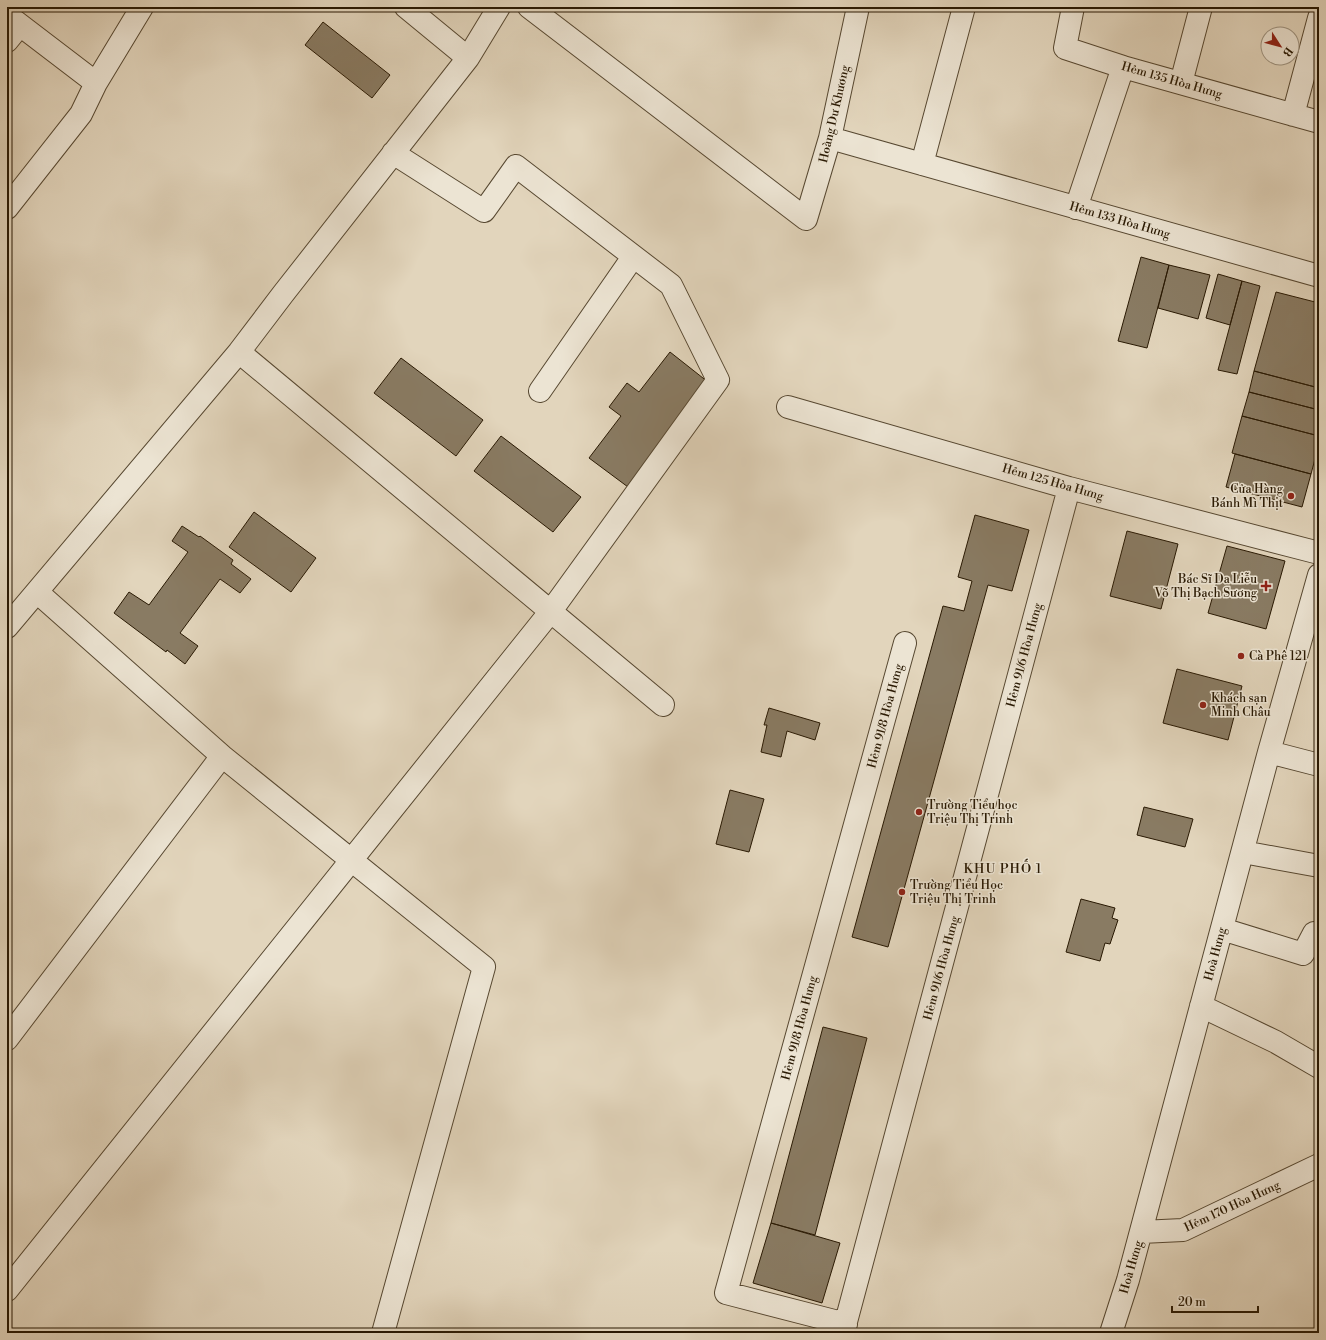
<svg xmlns="http://www.w3.org/2000/svg" width="1326" height="1340" font-family="'Libre Bodoni',serif">
<rect width="100%" height="100%" fill="#e2d5bc"/>
<filter id="stains"><feTurbulence type="fractalNoise" baseFrequency=".005" numOctaves="4"/><feColorMatrix values="0 0 0 0 .2 0 0 0 0 .09 0 0 0 0 .02 0 0 0 .5 -.17"/></filter>
<radialGradient id="worn" r=".72"><stop offset=".6" stop-color="#630" stop-opacity="0"/><stop offset="1" stop-color="#630" stop-opacity=".3"/></radialGradient>
<path fill="#897b63" stroke="#291903" d="M323,22l67,53 -18,23 -67,-53z
M1141,257l28,8 -22,83 -29,-7z
M1169,265l41,10 -12,44 -40,-11z
M1218,274l24,7 -12,44 -24,-7z
M1242,281l18,5 -23,88 -19,-4z
M1276,292l43,11v85l-65,-17z
M670,352l38,30 -80,105 -39,-29 32,-42 -12,-9 18,-24 12,9z
M401,358l82,62 -27,36 -82,-63z
M1254,371l65,17v22l-70,-18z
M1249,392l70,18v10l-4,15 -73,-19z
M1242,416l77,20v8l-8,30 -79,-21z
M501,436l80,61 -28,35 -79,-61z
M1235,454l76,20 -9,33 -76,-20z
M254,512l62,46 -25,34 -62,-45z
M975,515l54,15 -17,61 -24,-6 -100,362 -36,-10 91,-331 21,5 8,-30 -14,-4z
M182,526l17,11 1,-1 33,24 -2,4 20,15 -11,14 -20,-14 -40,54 18,13 -13,18 -18,-14 -1,2 -52,-39 15,-21 20,13 39,-53 -16,-11z
M1127,531l51,13 -17,65 -51,-13z
M1227,546l58,15 -19,68 -58,-16z
M1177,669l65,17 -14,54 -65,-17z
M769,708l51,15 -5,17 -28,-9 -6,26 -20,-5 6,-27h-3z
M730,790l34,9 -15,53 -33,-8z
M1144,807l49,12 -8,28 -48,-12z
M1081,899l34,9 -3,10 6,2 -8,24 -5,-1 -5,18 -34,-9z
M823,1027l44,11 -52,197 -44,-12z
M771,1223l69,20 -18,60 -69,-20z"/>
<g fill="none" stroke-linecap="round" stroke-linejoin="round">
<defs>
<path id="minor" d="M406,7l62,51
M529,7l277,212 24,-81 28,-131
M1073,7l-8,41 58,19 196,55
M7,15l89,68
M7,41l13,-16
M1181,83l20,-76
M1293,115l26,-97
M830,138l489,138
M922,164l42,-157
M7,208l74,-94 15,-31 46,-76
M1076,208l47,-141
M239,352l424,353
M540,391l93,-134
M788,407l281,81 250,65
M37,592l185,164 262,211 -101,366
M7,627l232,-275 44,-58 185,-236 31,-51
M1269,752l50,13
M1243,852l76,14
M1222,929l81,25 11,-21 5,2
M1201,1006l75,36 43,25
M7,1039l215,-283
M1141,1232l42,-2 136,-65
M7,1290l544,-679 167,-231 -47,-95 -155,-119 -32,45 -91,-58
M846,1324l-120,-31 179,-650
M843,1333l226,-845
M1111,1333l17,-53 141,-528 50,-177"/>
</defs>
<use href="#minor" stroke="#574831" stroke-width="24"/>
<use href="#minor" stroke="#ece4d3" stroke-width="22"/>
</g>
<g fill="#8f2418" stroke="#ece4d3" stroke-width="1.5">
<circle cx="1291" cy="496" r="4"/>
<path d="M1264 580h4v4h4v4h-4v4h-4v-4h-4v-4h4z"/>
<circle cx="1241" cy="656" r="4"/>
<circle cx="1203" cy="705" r="4"/>
<circle cx="919" cy="812" r="4"/>
<circle cx="902" cy="892" r="4"/>
</g>
<g text-anchor="middle" stroke-width="3" stroke-linejoin="round" paint-order="stroke">
<g font-size="12" fill="#291903" stroke="#ece4d3">
<text transform="translate(1172 80) rotate(16)" y="4">Hẻm 135 Hòa Hưng</text>
<text transform="translate(834 114) rotate(-77)" y="4">Hoàng Dư Khương</text>
<text transform="translate(1120 220) rotate(16)" y="4">Hẻm 133 Hòa Hưng</text>
<text transform="translate(1053 482) rotate(16)" y="4">Hẻm 125 Hòa Hưng</text>
<text transform="translate(1024 655) rotate(-75)" y="4">Hẻm 91/6 Hòa Hưng</text>
<text transform="translate(885 716) rotate(-75)" y="4">Hẻm 91/8 Hòa Hưng</text>
<text transform="translate(1215 954) rotate(-75)" y="4">Hoà Hưng</text>
<text transform="translate(941 968) rotate(-75)" y="4">Hẻm 91/6 Hòa Hưng</text>
<text transform="translate(799 1028) rotate(-75)" y="4">Hẻm 91/8 Hòa Hưng</text>
<text transform="translate(1232 1206) rotate(-25)" y="4">Hẻm 170 Hòa Hưng</text>
<text transform="translate(1131 1267) rotate(-74)" y="4">Hoà Hưng</text>
</g>
<g font-size="12" fill="#291903" stroke="#ece4d3" text-anchor="start">
<text x="1283" y="493" text-anchor="end">Cửa Hàng<tspan x="1283" dy="14">Bánh Mì Thịt</tspan></text>
<text x="1257" y="583" text-anchor="end">Bác Sĩ Da Liễu<tspan x="1257" dy="14">Võ Thị Bạch Sương</tspan></text>
<text x="1249" y="660">Cà Phê 121</text>
<text x="1211" y="702">Khách sạn<tspan x="1211" dy="14">Minh Châu</tspan></text>
<text x="927" y="809">Trường Tiểu học<tspan x="927" dy="14">Triệu Thị Trinh</tspan></text>
<text x="910" y="889">Trường Tiểu Học<tspan x="910" dy="14">Triệu Thị Trinh</tspan></text>
</g>
<g font-size="13" letter-spacing="1" fill="#291903" stroke="#ece4d3">
<text x="1003" y="873">KHU PHỐ 1</text>
</g>
</g>
<rect width="1326" height="1340" fill="none" stroke="#e2d5bc" stroke-width="24"/>
<rect x="8" y="8" width="1310" height="1324" fill="none" stroke="#291903" stroke-width="2"/>
<rect x="12" y="12" width="1302" height="1316" fill="none" stroke="#291903"/>
<g transform="translate(1280 46) rotate(126)"><circle r="19" fill="#ece4d3" stroke="#9e9380"/>
<path d="M0-3L7 15L0 10L-7 15Z" fill="#8f2418"/>
<text y="-6" font-size="11" font-weight="bold" text-anchor="middle" fill="#291903">B</text>
</g>
<path d="M1172 1306v6h86v-6" fill="none" stroke="#291903" stroke-width="2"/>
<text x="1178" y="1306" font-size="12" fill="#291903" stroke="#ece4d3" stroke-width="3" paint-order="stroke">20 m</text>
<rect width="100%" height="100%" filter="url(#stains)"/>
<rect width="100%" height="100%" fill="url(#worn)"/>
</svg>
